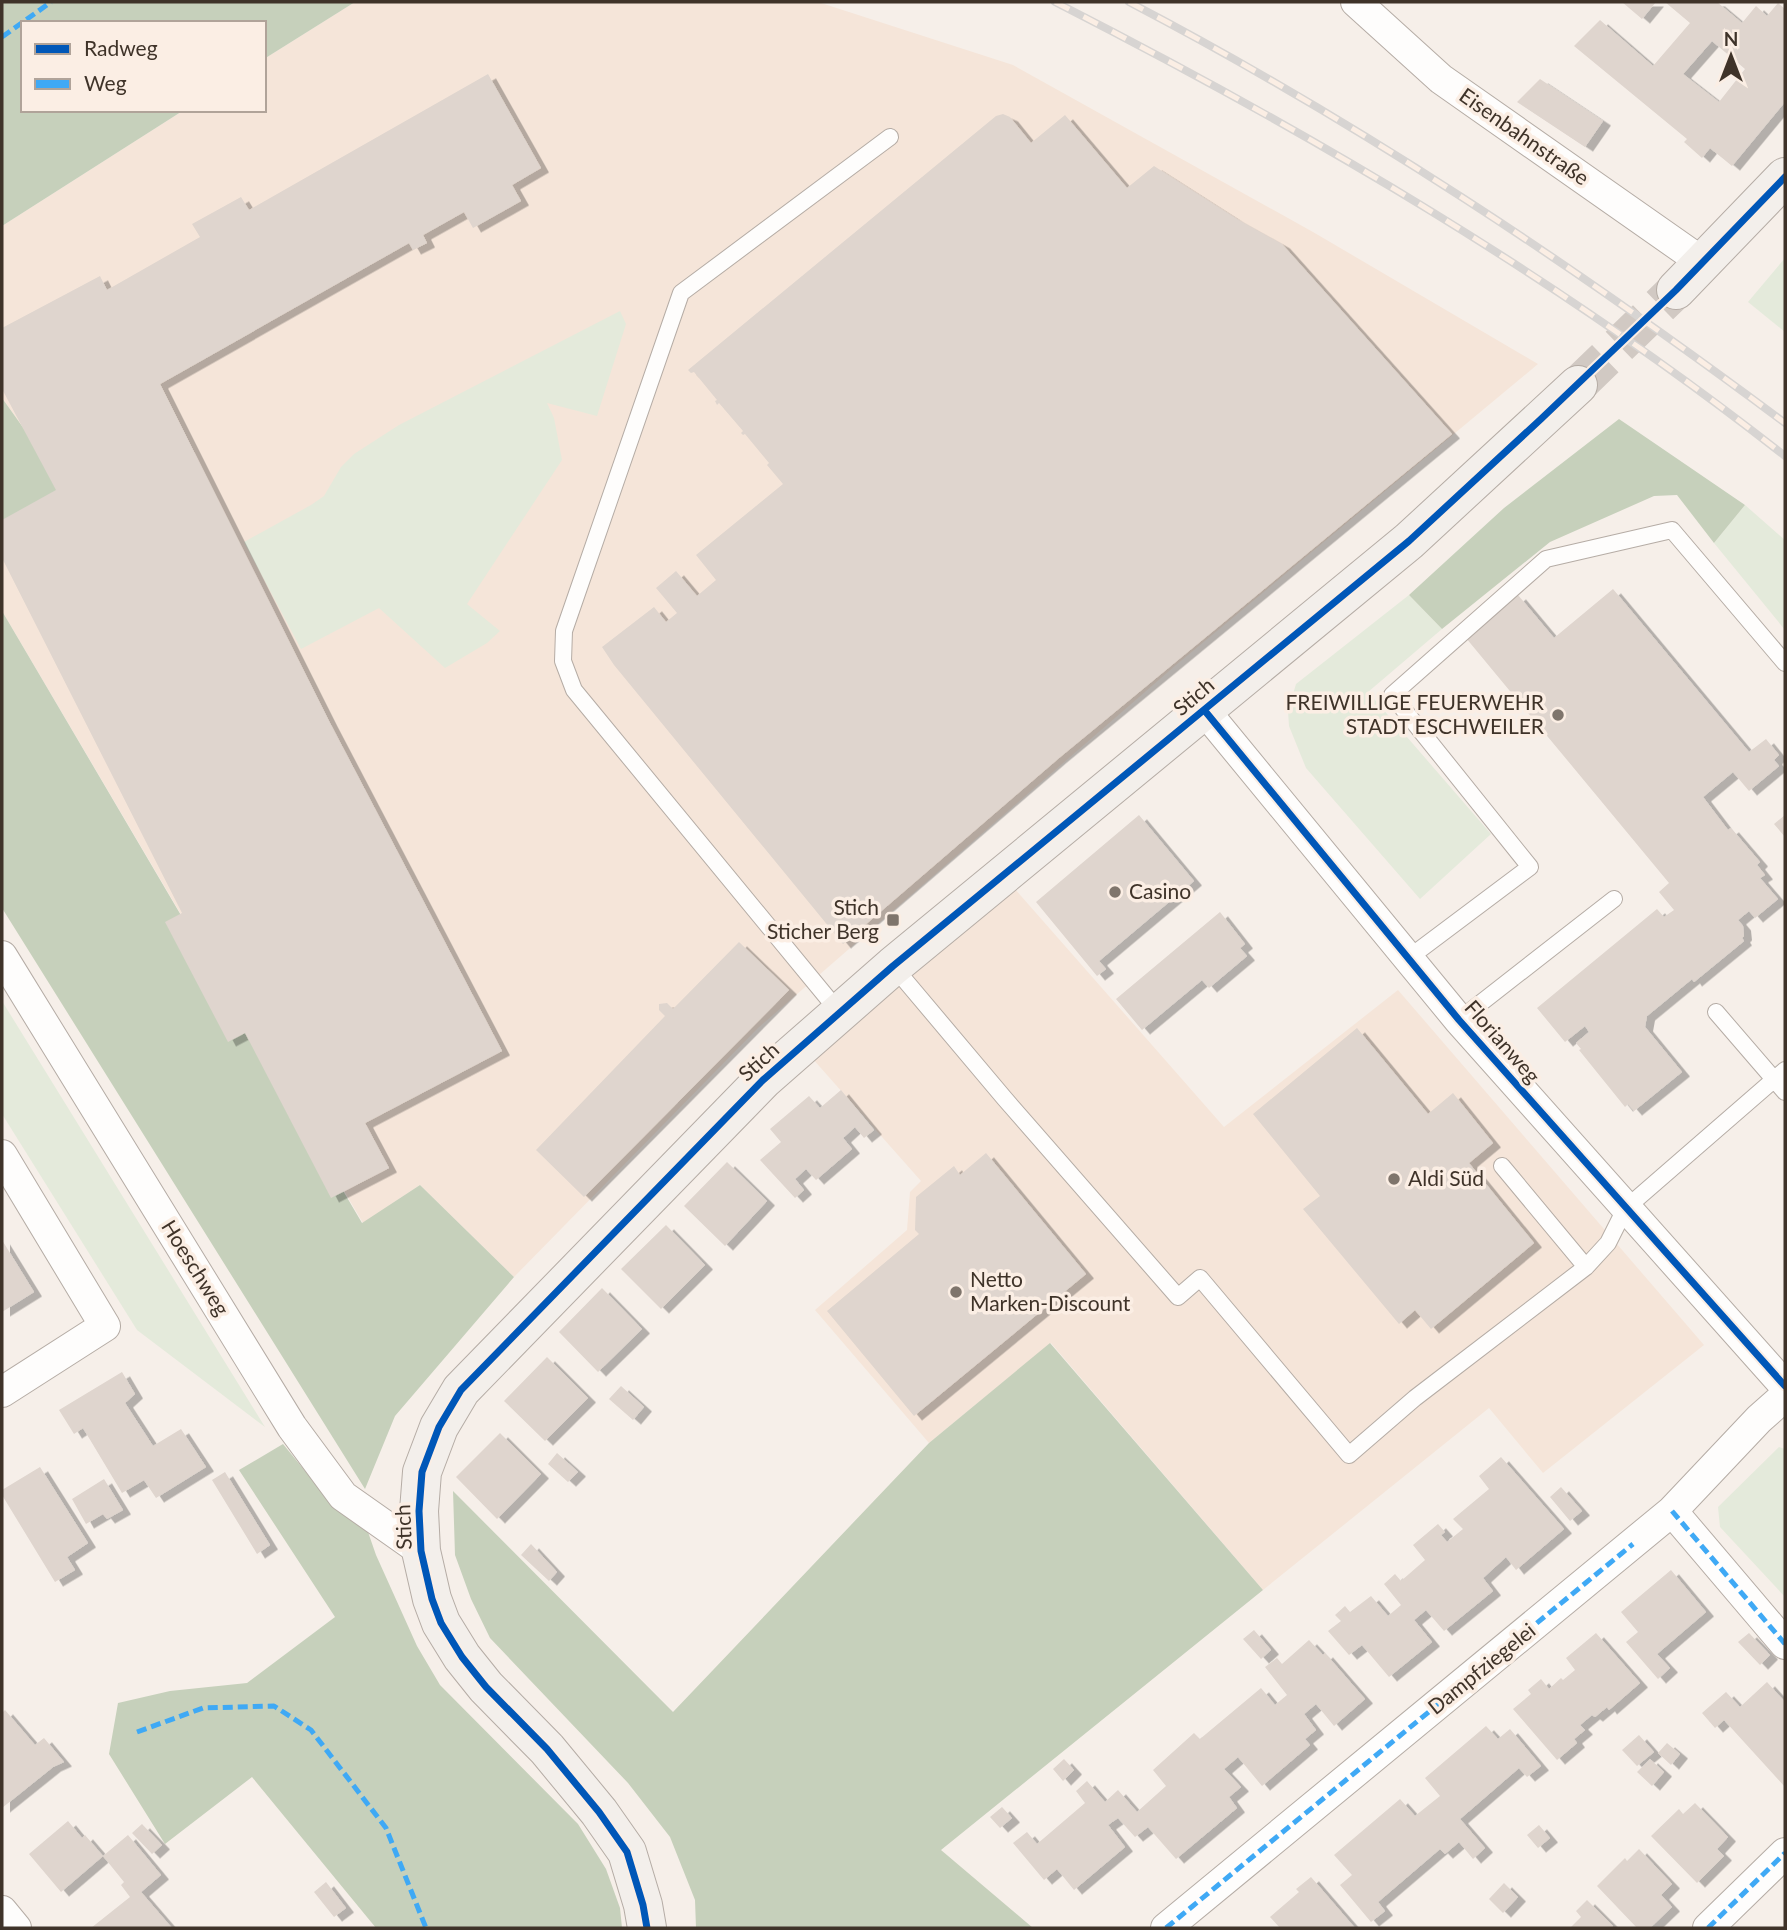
<svg xmlns="http://www.w3.org/2000/svg" width="1787" height="1930" font-family="Lato,sans-serif">
<defs>
<filter id="shadow"><feDropShadow dx="8" dy="4.5" stdDeviation="0" flood-color="#0004"/></filter>
</defs>
<rect width="100%" height="100%" fill="#f6efe9"/>
<path fill="#f5e5d9" d="M355,2h463l195,63 300,167 225,132 -362,301 -418,363 -244,249 -94,-92 -57,38 -361,-612v-72l70,-43 -70,-98v-172l182,-116h80v-51z
M1015,889l209,238 174,-137 306,355 -161,128 -54,-65 -226,182 -212,-247 -122,100 -114,-133 92,-80 3,-38 11,-11 -109,-123z"/>
<path fill="#e4eadb" d="M1785,258v74l-37,-30z
M620,311l6,13 -29,92 -50,-13 7,15 8,42 -95,144 33,27 -13,12 -42,25 -66,-60 -78,41 -57,-107 67,-37 13,-9 17,-29 13,-13 45,-29z
M1745,505l40,35v90l-71,-87z
M1409,595l33,34 -74,63 123,142 -71,65 -114,-131 -17,-42 -1,-15 8,-27z
M2,1001l263,426 -128,-97 -135,-216z
M1779,1447l6,2v148l-65,-70 -2,-20z"/>
<path fill="#c6d0bb" d="M2,2h353l-91,57v-36h-241v87h161l-182,116z
M2,398l70,98 -70,43z
M1619,419l126,86 -31,38 -37,-48 -23,1 -104,46 -108,87 -33,-34 95,-87z
M2,611l360,612 58,-38 94,92 -119,139 -30,73 -363,-581z
M1050,1343l213,247 -322,260 92,78h-337l-1,-28 -25,-63 -42,-54 -138,-145 -19,-39 -16,-44 -2,-64 220,221 256,-269z
M283,1444l54,66 31,22 8,23 41,91 23,39 138,139 28,45 14,39 2,20h-246l-124,-151 -87,67 -56,-90 9,-51 52,-12 77,-8 88,-66 -96,-147z"/>
<path fill="#dfd5ce" fill-rule="evenodd" filter="url(#shadow)" d="M1622,2h34l-14,17z
M1665,2h52l25,21 14,-17 11,10 11,-13 7,6v93l-53,64 -22,-18 -8,10 -18,-16 3,-3 -113,-93 26,-26 53,46 37,-43zM1712,41l33,28 -26,33 -36,-28z
M488,74l53,94 -29,17 9,16 -48,27 -9,-16 -41,23 4,8 -14,7 -4,-7 -249,141 170,339 172,328 -137,72 24,45 -58,30 -86,-165 -17,9 -63,-120 17,-9 -180,-355v-38l54,-30 -54,-101v-61l98,-52 7,14 93,-53 -8,-13 49,-27 8,13z
M1540,79l63,42 -18,26 -68,-45z
M1003,114l7,3 21,26 34,-28 62,73 27,-22 83,53 45,25 170,190 -393,324 -216,186 -229,-279 -12,-18 52,-40 12,15 11,-9 -21,-25 20,-17 21,25 19,-16 -20,-25 87,-71 -16,-19 2,-2 -24,-29 -2,1 -2,-2 2,-2 -24,-28 -2,2 -2,-4 2,-1 -23,-28 -3,1 -3,-3 308,-254z
M1613,589l136,163 17,-13 13,16 -5,5 5,6 -30,25 -16,-19 -30,25 25,33 3,-2 29,34 -3,3 8,10 -5,3 18,21 -23,19 -6,-7 -11,9 5,6 1,10 -2,2 2,3 -50,41 -2,-3 -45,37 -2,11 37,45 -48,39 -6,-7 -3,3 -46,-57 2,-1 -5,-6 13,-11 -4,-6 -20,16 -28,-34 120,-99 7,8 10,-7 -15,-18 10,-9 -203,-245 52,-43 36,43z
M1139,815l55,66 -95,80 7,8 -9,7 -61,-74z
M1785,815v22l-11,-13z
M1220,912l25,32 -5,4 7,8 -38,32 -7,-8 -60,50 -26,-31z
M739,942l50,48 -205,207 -48,-47 129,-134 -6,-6v-6l8,-1 6,6z
M1357,1028l71,86 25,-21 40,50 -24,20 65,80 -103,86 -16,-19 -16,14 -96,-115 17,-13 -67,-82z
M841,1090l33,40 -10,8 -9,-11 -12,11 9,11 -36,31 -10,-11 -11,10 9,11 -9,8 -35,-38 21,-18 -11,-13 39,-33 11,12z
M986,1153l100,121 -172,142 -87,-105 92,-77 -4,-4 1,-33 38,-31 6,9z
M727,1162l40,39 -42,45 -41,-40z
M666,1225l39,40 -44,44 -40,-40z
M2,1240l32,52 -32,20z
M602,1288l40,41 -44,43 -39,-40z
M547,1357l41,41 -43,43 -41,-40z
M122,1372l13,22 -10,9 28,43 28,-17 25,38 -50,31 -12,-18 -22,13 -39,-65 -9,6 -15,-24z
M621,1386l23,21 -11,13 -24,-21z
M500,1433l41,41 -44,45 -41,-42z
M557,1453l21,19 -10,10 -20,-18z
M1501,1457l63,72 -48,41 -10,-13 -23,21 10,13 -49,40 -18,-21 -12,10 18,22 -43,35 -27,-32 -13,10 -21,-24 13,-10 -6,-6 10,-9 5,6 21,-16 17,20 13,-11 -17,-21 11,-10 6,7 24,-21 -12,-15 25,-21 7,8 -4,3 6,7 16,-13 -10,-10 36,-30 -10,-13z
M40,1467l48,76 -21,14 8,13 -20,12 -53,-87v-5z
M225,1472l45,73 -13,9 -45,-74z
M104,1479l19,31 -16,9 -4,-5 -17,10 -14,-25z
M1561,1487l21,24 -12,10 -20,-24z
M531,1544l26,28 -8,9 -28,-26z
M1671,1570l35,42 -49,42 13,14 -12,11 -32,-37 12,-10 -17,-20z
M1254,1630l17,20 -10,9 -18,-20z
M1596,1633l44,50 -31,27 -2,-3 -12,10 -3,-2 -12,10 5,5 -11,9 3,4 -20,17 -44,-51 18,-15 -3,-4 13,-11 8,10 12,-11 2,2 12,-10 -9,-12z
M1749,1633l21,22 -10,10 -22,-23z
M1309,1640l14,15 2,-2 40,46 -31,27 -18,-22 -12,10 12,16 -11,9 5,6 -48,41 -24,-29 -14,12 17,18 -12,10 8,11 -61,51 -28,-32 -13,10 -17,-19 -10,7 17,22 -51,43 -17,-21 -13,11 -31,-37 14,-11 10,12 48,-41 -9,-12 11,-10 18,21 13,-12 19,22 29,-26 -13,-16 41,-37 6,6 61,-51 14,17 12,-10 -22,-28 12,-9 5,6z
M1767,1682l18,20v85l-61,-67 -9,8 -13,-15 24,-21 14,15z
M5,1710l30,35 9,-7 20,24 -11,5 -51,41v-95z
M1486,1726l12,13 12,-10 31,37 -14,11 -8,-9 -59,51 25,29 -12,11 -14,-17 -14,12 -5,-5 -62,53 7,9 -14,11 -31,-37 12,-10 -18,-20 66,-56 15,17 25,-20 -15,-18z
M1639,1735l15,17 -17,14 -15,-16z
M1667,1743l13,11 -9,11 -13,-12z
M1064,1759l10,11 -11,11 -10,-12z
M1650,1759l14,13 -12,14 -15,-14z
M1695,1803l33,34 -11,12 7,7 -27,27 -46,-47 28,-27 4,5z
M1002,1807l10,11 -12,10 -10,-11z
M68,1821l14,17 3,-3 18,21 -42,36 -32,-38z
M142,1824l20,21 -10,9 -20,-21z
M1539,1825l11,13 -12,10 -11,-13z
M128,1835l33,40 -20,17 31,36h-81l39,-31 -9,-12 3,-3 -21,-26z
M1639,1849l33,35 -11,11 11,12 -22,21h-13l-40,-42 28,-28 2,3z
M1311,1877l44,51h-75l-10,-11 29,-25 -3,-3z
M326,1882l20,26 -12,9 -20,-25z
M1504,1883l14,14 -15,16 -14,-14z
M1587,1900l26,26 -2,2h-41l11,-11 -5,-6z"/>
<g fill="none" stroke-linecap="round" stroke-linejoin="round">
<path stroke="#d1c9c3" stroke-width="38" stroke-dasharray="38 19" stroke-linecap="butt" d="M1578,385l98,-95"/>
<defs>
<path id="lane" d="M1410,957l120,-90 -138,-172 154,-136 126,-29 113,133
M893,966l112,133 173,198 22,-19 149,177 66,-57 171,-131 22,-24 17,-34 160,-139
M839,1012l-265,-322 -11,-29 1,-30 117,-338 209,-156
M1716,1012l69,80
M1459,1020l155,-121
M1502,1166l84,101"/>
<path id="street" d="M1356,2l85,77 261,183
M1205,711l254,309 326,366
M2,956l290,471 51,69 78,55
M2,1155l103,171 -103,66
M1672,1511l113,133
M2,1911l14,17
M1166,1928l506,-417 87,-92 26,-23
M1708,1928l77,-75"/>
<path id="secondary" d="M1676,290l109,-113
M647,1928l-4,-23 -16,-53 -28,-40 -52,-63 -61,-62 -24,-30 -21,-34 -9,-24 -11,-48 -2,-40 3,-39 17,-45 22,-37 302,-310 130,-114 516,-425 169,-156"/>
</defs>
<use href="#lane" stroke="#b5aca5" stroke-width="18"/>
<use href="#street" stroke="#b5aca5" stroke-width="32"/>
<use href="#secondary" stroke="#b5aca5" stroke-width="40"/>
<use href="#lane" stroke="#fefdfc" stroke-width="16"/>
<use href="#street" stroke="#fefdfc" stroke-width="30"/>
<use href="#secondary" stroke="#f3efeb" stroke-width="38"/>
<defs>
<path id="rail" d="M1055,2c255,130 505,277 730,454
M1129,2c231,121 447,265 656,421"/>
</defs>
<use href="#rail" stroke="#d7d4d2" stroke-width="8"/>
<use href="#rail" stroke="#fbeee4" stroke-width="5" stroke-dasharray="16" stroke-linecap="butt"/>
<path stroke="#3fa9f5" stroke-width="5" stroke-dasharray="10 5" stroke-linecap="butt" d="M2,37l49,-35
M1672,1511l113,133
M137,1732l66,-24 71,-2 37,24 75,98 40,100
M1166,1928l467,-384
M1708,1928l77,-75"/>
<defs>
<path id="cycleway" d="M1205,711l254,309 326,366
M647,1928l-4,-23 -16,-53 -28,-40 -52,-63 -61,-62 -24,-30 -21,-34 -9,-24 -11,-48 -2,-40 3,-39 17,-45 22,-37 302,-310 130,-114 516,-425 132,-122 135,-129 109,-113"/>
</defs>
<use href="#cycleway" stroke="#fbeee4" stroke-width="11"/>
<use href="#cycleway" stroke="#0057b8" stroke-width="7"/>
</g>
<g fill="#7f756c" stroke="#fbeee4" stroke-width="2.5">
<circle cx="1558" cy="715" r="7"/>
<circle cx="1115" cy="892" r="7"/>
<rect x="886" y="913" width="14" height="14" rx="3.5"/>
<circle cx="1394" cy="1179" r="7"/>
<circle cx="956" cy="1292" r="7"/>
</g>
<g text-anchor="middle" stroke-width="7" stroke-linejoin="round" paint-order="stroke">
<g font-size="21" fill="#3f3329" stroke="#fbeee4">
<text transform="translate(1524 137) rotate(35)" y="7">Eisenbahnstraße</text>
<text transform="translate(1194 697) rotate(-40)" y="7">Stich</text>
<text transform="translate(1502 1042) rotate(49)" y="7">Florianweg</text>
<text transform="translate(759 1062) rotate(-42)" y="7">Stich</text>
<text transform="translate(195 1268) rotate(58)" y="7">Hoeschweg</text>
<text transform="translate(404 1527) rotate(-92)" y="7">Stich</text>
<text transform="translate(1482 1669) rotate(-39)" y="7">Dampfziegelei</text>
</g>
<g font-size="21" fill="#3f3329" stroke="#fbeee4" text-anchor="start">
<text x="1544" y="710" text-anchor="end">FREIWILLIGE FEUERWEHR<tspan x="1544" dy="24">STADT ESCHWEILER</tspan></text>
<text x="1129" y="899">Casino</text>
<text x="879" y="915" text-anchor="end">Stich<tspan x="879" dy="24">Sticher Berg</tspan></text>
<text x="1408" y="1186">Aldi Süd</text>
<text x="970" y="1287">Netto<tspan x="970" dy="24">Marken-Discount</tspan></text>
</g>
</g>
<rect width="1787" height="1930" fill="none" stroke="#3f3329" stroke-width="7"/>
<rect x="21" y="21" width="245" height="91" fill="#fbeee4" stroke="#b0a399" stroke-width="2"/>
<rect x="35" y="44" width="35" height="10" fill="#0057b8" stroke="#b0a399" stroke-width="2"/>
<text x="84" y="56" font-size="21" fill="#3f3329">Radweg</text>
<rect x="35" y="79" width="35" height="10" fill="#3fa9f5" stroke="#b0a399" stroke-width="2"/>
<text x="84" y="91" font-size="21" fill="#3f3329">Weg</text>
<g transform="translate(1731 56)" stroke="#fbeee4" stroke-width="5" paint-order="stroke">
<path d="M0-5L12 26L0 18L-12 26Z" fill="#3f3329"/>
<text y="-10" font-size="19" font-weight="bold" text-anchor="middle" fill="#3f3329">N</text>
</g>
</svg>
